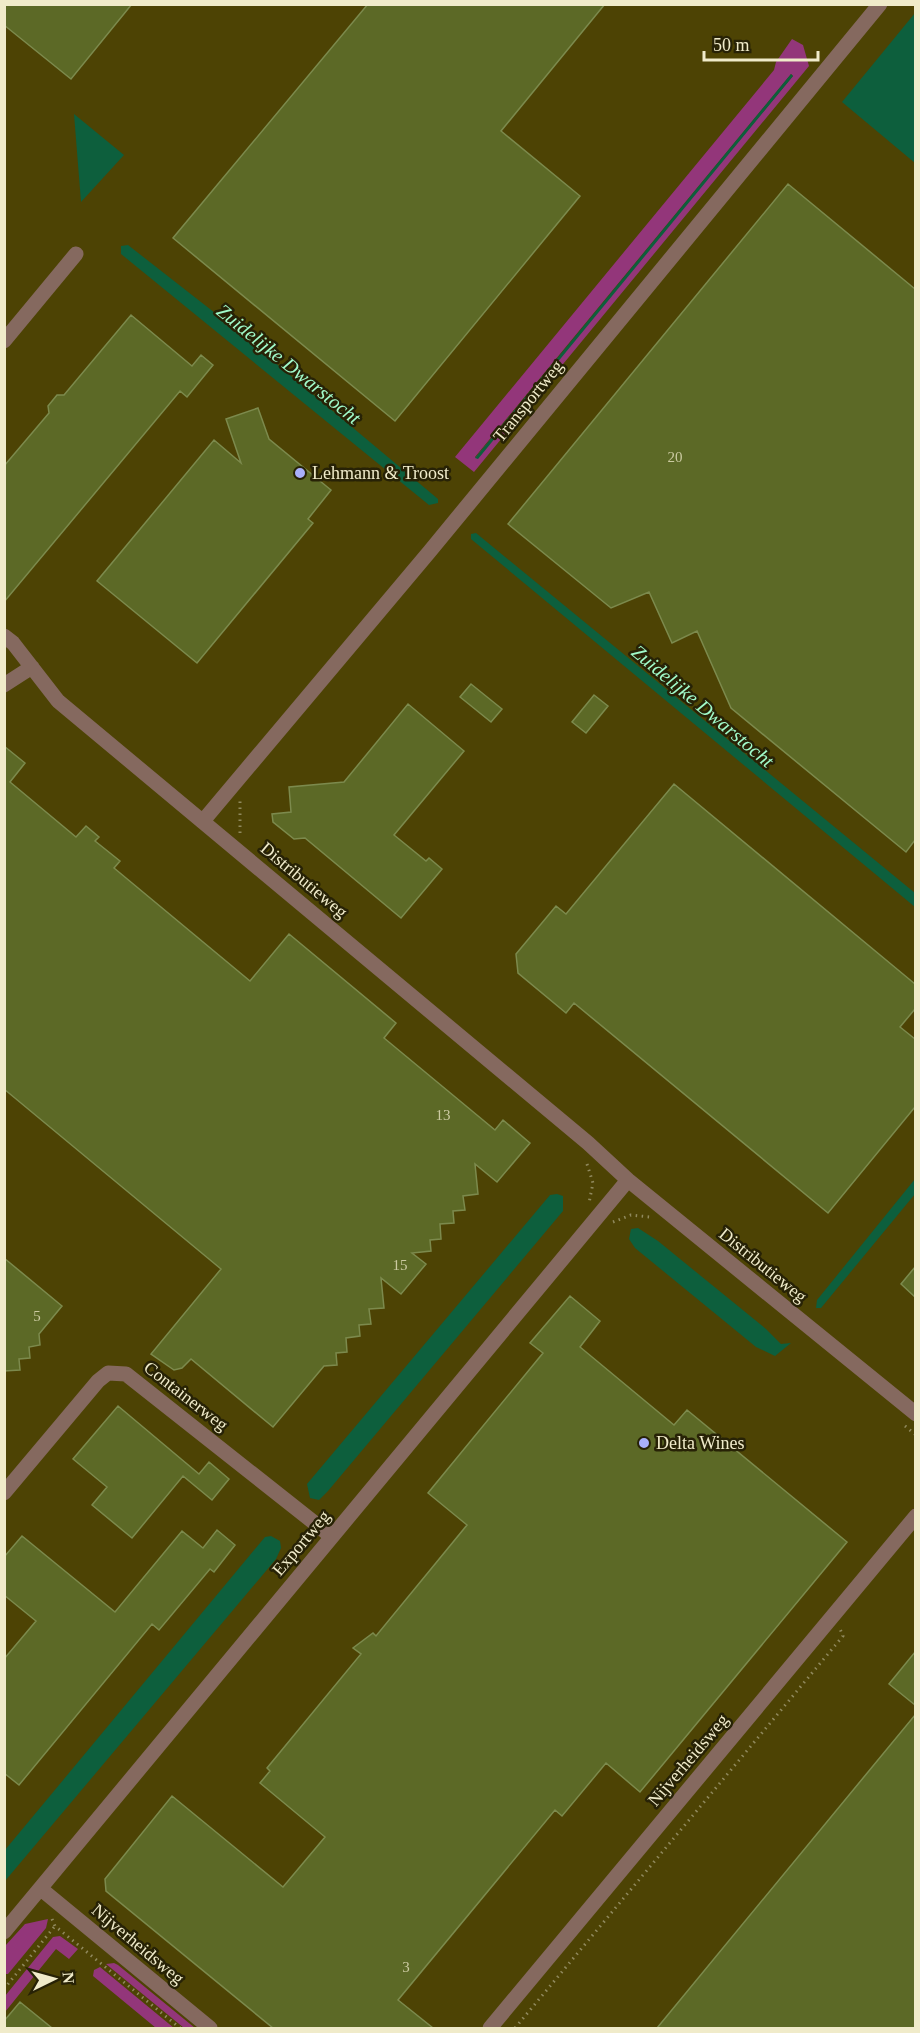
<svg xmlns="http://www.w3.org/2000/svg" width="920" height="2033" font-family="Georgia,serif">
<rect width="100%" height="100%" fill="#433b05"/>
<path fill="#4d4304" d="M5,5h910v2023h-910z"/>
<path fill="#93367a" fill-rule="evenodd" d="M792,39l11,6 6,21 -335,406 -19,-15 319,-387 2,-8zM791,74l2,2 -318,382v-1z
M48,1919l-2,9 -38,46h-3v-28l20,-22z
M60,1936l18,13 -9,10 -13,-10 -51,63v-16l48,-59z
M114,1963l4,2 77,63h-11l-78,-64z
M100,1967l74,61h-18l-63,-52 1,-6z"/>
<path fill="#0d5f3d" d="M915,13v150l-73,-61z
M791,74l2,2 -315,383 -3,-1z
M74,114l50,41 -43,47z
M128,245l96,75 214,179v4l-9,2 -308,-251v-8z
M476,533l439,360v14l-444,-368v-5z
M915,1179v15l-94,114h-5l1,-8z
M557,1194l6,2v15l-235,280 -9,9 -9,-2 -3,-14 243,-289z
M638,1228l20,13 108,88 15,15 10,-1 -16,13 -19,-9 -121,-99 -6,-9 2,-10z
M271,1536l9,5 1,7 -5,11 -271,322v-31l260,-313z"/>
<path fill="#5c6926" stroke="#7c8a4d" stroke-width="1.5" d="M4,4h128l-61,75 -67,-54z
M368,4h237l-104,127 79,65 -185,225 -222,-183z
M788,184l127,105v551l-9,12 -175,-144 -34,-77 -25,12 -23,-51 -38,16 -103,-84z
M131,315l61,51 9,-11 12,10 -26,32 -7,-6 -176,211v-136l45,-53 -1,-7 9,-11h7z
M258,408l11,31 62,51 -23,29 5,4 -116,140 -100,-82 117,-141 27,23 -15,-44z
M471,684l31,25 -11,13 -31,-25z
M594,695l14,11 -22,27 -14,-11z
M408,704l56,47 -70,84 32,26 3,-3 13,11 -41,49 -96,-80 -11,1 -21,-17 -1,-8 19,-2 -2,-25 55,-5z
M4,746l21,17 -15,19 66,55 10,-11 13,11 -4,4 25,20 -6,7 136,113 39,-47 107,89 -12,15 111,92 8,-10 27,23 -33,39 -22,-18 3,30 -15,2 2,14 -12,1 1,12 -14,1 1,15 -11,1 1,11 -19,2 14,11 -25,30 -20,-16 3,30 -15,1 2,15 -12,1 1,11 -14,2 1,14 -11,1 1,12 -13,1 -51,61 -82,-68 -9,9 -8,2 -23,-16 70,-85 -217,-180z
M674,784l241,200v25l-15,18 15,12v68l-87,106 -254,-210 -8,10 -48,-40 -2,-19 40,-48 10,8z
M4,1258l58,48 -23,28 1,11 -11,2 1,11 -11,1 1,11 -16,1z
M915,1267v30l-14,-13z
M570,1296l30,25 -20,26 94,78 13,-15 160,132 -207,250 -34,-29 -44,53 -7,-6 -157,190 35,28h-160l-167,-137 -1,-12 67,-83 111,91 42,-50 -65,-54 10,-12 -3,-3 94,-114 -8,-6 20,-15 3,3 91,-111 -39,-32 115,-140 -13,-10z
M118,1406l81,68 10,-12 20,17 -17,21 -29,-24 -51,62 -40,-33 15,-18 -34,-28z
M217,1530l18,15 -21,27 -4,-3 -51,61 -7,-6 -133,161 -15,-12v-114l32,-38 -32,-26v-38l18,-21 93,76 67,-81 21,17z
M915,1652v53l-26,-21z
M915,1715v313h-258z
M20,2002l32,26h-48v-7z"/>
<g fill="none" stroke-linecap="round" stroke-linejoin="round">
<path stroke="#90895d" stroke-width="3" stroke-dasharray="1.5 4.5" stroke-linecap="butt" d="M240,833v-32
M587,1164l6,19 -4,20
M613,1222l18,-7 19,2
M905,1426l11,9
M52,1919l3,7 125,102
M4,1989l51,-63
M515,2028l328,-392 -3,-7"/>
<path stroke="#85695f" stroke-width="15" d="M4,341l72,-87
M4,636l9,7 45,58 530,442 40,37 288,234
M4,685l28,-18
M203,821l227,-270 450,-547
M4,1493l94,-112 10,-8 18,1 205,162
M41,1889l169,139
M4,1932l624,-752
M490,2028l426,-512"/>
</g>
<g fill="#a9b0fc" stroke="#272206" stroke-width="2">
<circle cx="300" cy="473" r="6"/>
<circle cx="644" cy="1443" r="6"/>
</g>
<g text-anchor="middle" stroke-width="5" stroke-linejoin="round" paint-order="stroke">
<g font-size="15" fill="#cbcaa1">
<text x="675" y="462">20</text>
<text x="443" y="1120">13</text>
<text x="400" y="1270">15</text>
<text x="37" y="1321">5</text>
<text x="406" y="1972">3</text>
</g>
<g font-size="18" fill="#f0ebca" stroke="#272206">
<text transform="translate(528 401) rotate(-51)" y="6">Transportweg</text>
<text transform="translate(304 880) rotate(40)" y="6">Distributieweg</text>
<text transform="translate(763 1265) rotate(39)" y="6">Distributieweg</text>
<text transform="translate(186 1396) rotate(38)" y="6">Containerweg</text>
<text transform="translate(301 1543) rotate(-50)" y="6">Exportweg</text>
<text transform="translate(688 1760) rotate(-50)" y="6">Nijverheidsweg</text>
<text transform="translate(138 1944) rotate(40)" y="6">Nijverheidsweg</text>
</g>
<g font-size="18" fill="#f0ebca" stroke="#272206" text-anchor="start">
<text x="312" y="479">Lehmann &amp; Troost</text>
<text x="656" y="1449">Delta Wines</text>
</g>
<g font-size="20" font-style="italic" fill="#a1fbca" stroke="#272206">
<text transform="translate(289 364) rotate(39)" y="7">Zuidelijke Dwarstocht</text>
<text transform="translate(703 706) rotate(40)" y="7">Zuidelijke Dwarstocht</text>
</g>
</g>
<rect width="920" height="2033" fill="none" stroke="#f0ebca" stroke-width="12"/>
<g transform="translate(54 1979) rotate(85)" stroke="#272206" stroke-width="4.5" paint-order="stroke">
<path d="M0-4.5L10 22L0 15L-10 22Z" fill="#f0ebca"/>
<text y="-9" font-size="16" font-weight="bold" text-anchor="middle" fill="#f0ebca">N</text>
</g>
<path d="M704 51v9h114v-9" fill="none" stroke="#f0ebca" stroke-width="3"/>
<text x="713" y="51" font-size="18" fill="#f0ebca" stroke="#272206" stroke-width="4.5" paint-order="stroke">50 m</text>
</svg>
